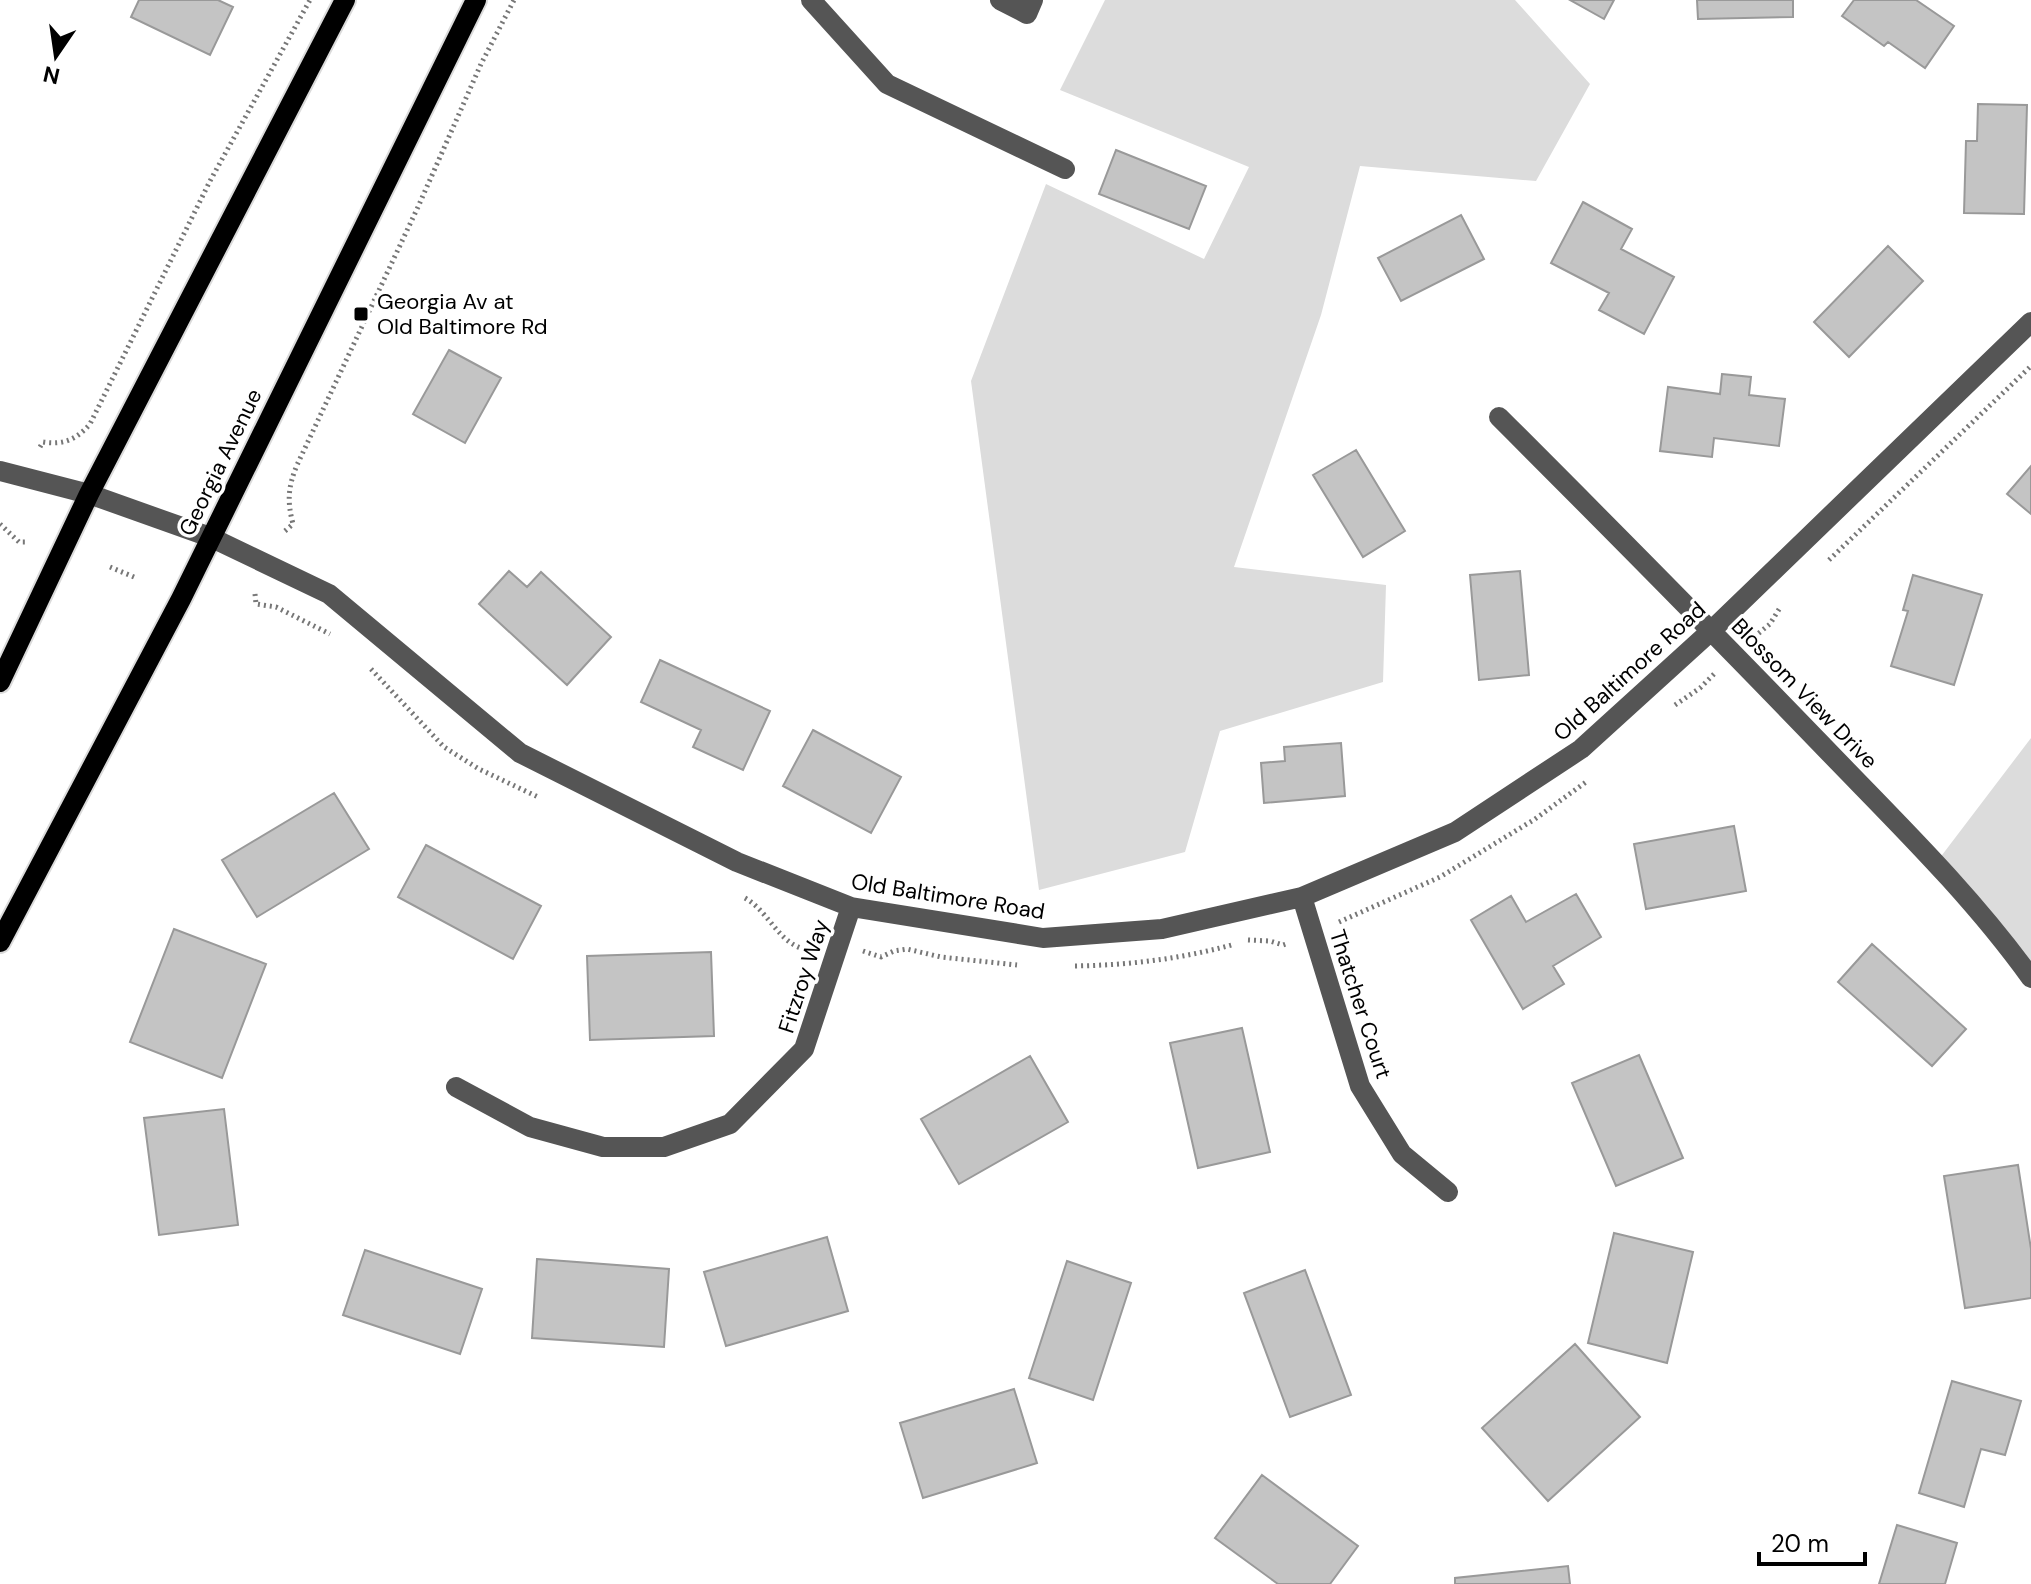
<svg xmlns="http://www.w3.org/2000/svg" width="2031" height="1584" font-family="'DM Sans',sans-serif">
<rect width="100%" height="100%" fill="#fff"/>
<path fill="#dcdcdc" d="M1105,0h410l75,84 -54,97 -176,-15 -39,149 -87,252 152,18 -3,97 -163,49 -35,121 -146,38 -68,-509 75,-197 158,75 45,-92 -189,-77z
M2031,738v240l-95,-115z"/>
<path fill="#c4c4c4" stroke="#999" stroke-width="2" d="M139,0h79l15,7 -23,48 -79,-38z
M1570,0h44l-10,19z
M1697,0h96v17l-95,2z
M1854,0h62l38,26 -29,42 -37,-26 -4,4 -42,-30z
M1978,104l49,1 -3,109 -60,-1 2,-72h11z
M1116,150l90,36 -17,43 -90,-35z
M1583,202l49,27 -11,20 53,28 -30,57 -45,-24 10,-17 -58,-30z
M1461,215l23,44 -83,42 -23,-43z
M1888,246l35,35 -74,76 -35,-35z
M449,350l52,28 -36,65 -52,-29z
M1722,374l29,3 -2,18 36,4 -6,47 -65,-8 -2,19 -52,-6 8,-64 52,7z
M1356,450l49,81 -42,26 -50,-82z
M2031,466v48l-24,-20z
M509,571l18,16 14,-15 70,65 -44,48 -88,-81z
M1520,571l9,104 -50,5 -9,-105z
M1913,575l69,20 -28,90 -63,-19 17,-55 -5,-1z
M660,660l110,51 -27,59 -50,-23 8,-17 -60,-28z
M813,730l88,47 -30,56 -88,-47z
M1341,743l4,53 -81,7 -3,-40 24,-2 -1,-14z
M334,793l35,56 -112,68 -35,-57z
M1734,826l12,65 -100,18 -12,-65z
M426,845l115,61 -28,53 -115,-62z
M1576,894l25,43 -48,29 11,18 -41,25 -52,-89 40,-24 15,26z
M174,929l92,35 -44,114 -92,-36z
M1872,944l94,85 -34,37 -94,-84z
M711,952l3,84 -124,4 -3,-84z
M1242,1028l28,124 -72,16 -28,-125z
M1639,1055l44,103 -67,28 -44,-103z
M1030,1056l38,66 -109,62 -38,-65z
M224,1109l14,116 -79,10 -15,-117z
M2018,1165l13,84v49l-66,10 -21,-132z
M1614,1233l79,19 -26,111 -79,-20z
M827,1237l21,74 -122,35 -22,-74z
M365,1250l117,39 -22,65 -117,-39z
M537,1259l132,10 -5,78 -132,-9z
M1067,1261l64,22 -38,117 -64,-22z
M1305,1270l46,125 -61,22 -46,-124z
M1575,1344l65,73 -92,84 -66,-73z
M1952,1381l69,20 -16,54 -24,-6 -17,58 -45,-14z
M1014,1389l23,74 -114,35 -23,-75z
M1262,1475l96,71 -28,38h-52l-63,-46z
M1897,1525l60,18 -12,41h-66z
M1568,1566l2,18h-115v-6z"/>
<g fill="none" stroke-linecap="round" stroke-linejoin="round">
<defs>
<path id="major" d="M0,682l89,-188 256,-494
M0,942l181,-343 295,-599"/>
</defs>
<use href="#major" stroke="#dbdbdb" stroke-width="24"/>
<path stroke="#777" stroke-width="5" stroke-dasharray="2 4" stroke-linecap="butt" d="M40,447l3,-5c20,3 33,-2 47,-18l120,-243 100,-181
M0,524l19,18h9
M285,531l8,-7c-6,-23 -5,-37 4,-59l121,-258 63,-143 33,-64
M1829,560l202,-194
M110,567l24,10
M255,594l1,10 20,3 54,27
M1754,637l16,-13 11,-18
M371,669l73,78 35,22 59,28
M1675,705l25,-17 14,-14
M745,898c25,14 34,48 64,52
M1339,922l101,-45 95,-58 51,-37
M1248,940l22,1 13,4 6,-2
M863,951l18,6 13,-6 13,-2 34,8 76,8
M1075,966c55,-1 106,-7 160,-22"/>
<path stroke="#555" stroke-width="20" d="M811,0l76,84 178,85
M1000,0l27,14 6,-14
M1499,417c108,108 216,217 322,327 73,76 149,149 210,234
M0,471l89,23 121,43 119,57 191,159 217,109 114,45 192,31 119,-9 140,-32 153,-65 126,-83 131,-119 319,-308
M1302,897l58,189 42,68 46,38
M456,1087l74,40 73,20h61l66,-23 74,-75 47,-142"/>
<use href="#major" stroke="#000" stroke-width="20"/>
</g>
<rect fill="#000" stroke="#fff" stroke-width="3" x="353" y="306" width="16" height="16" rx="4"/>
<g text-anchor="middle" stroke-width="7" stroke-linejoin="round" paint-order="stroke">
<g font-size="22" fill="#000" stroke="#fff" text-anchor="start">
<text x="377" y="309">Georgia Av at<tspan x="377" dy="25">Old Baltimore Rd</tspan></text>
</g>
<g font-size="22" fill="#000" stroke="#fff">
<text transform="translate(220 462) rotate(-64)" y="8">Georgia Avenue</text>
<text transform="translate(1629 671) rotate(-42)" y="8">Old Baltimore Road</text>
<text transform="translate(1805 693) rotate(46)" y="8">Blossom View Drive</text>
<text transform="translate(948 896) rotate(9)" y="8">Old Baltimore Road</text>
<text transform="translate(803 976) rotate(-72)" y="8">Fitzroy Way</text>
<text transform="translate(1361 1004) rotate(72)" y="8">Thatcher Court</text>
</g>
</g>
<g transform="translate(56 56) rotate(193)" stroke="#ffffff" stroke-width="6" paint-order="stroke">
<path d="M0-6L14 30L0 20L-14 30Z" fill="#000000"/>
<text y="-12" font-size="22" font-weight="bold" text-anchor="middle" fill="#000000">N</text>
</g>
<path d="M1759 1552v12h106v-12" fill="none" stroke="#000000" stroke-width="4"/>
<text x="1771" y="1552" font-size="24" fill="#000000" stroke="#ffffff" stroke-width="6" paint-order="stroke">20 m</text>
</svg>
